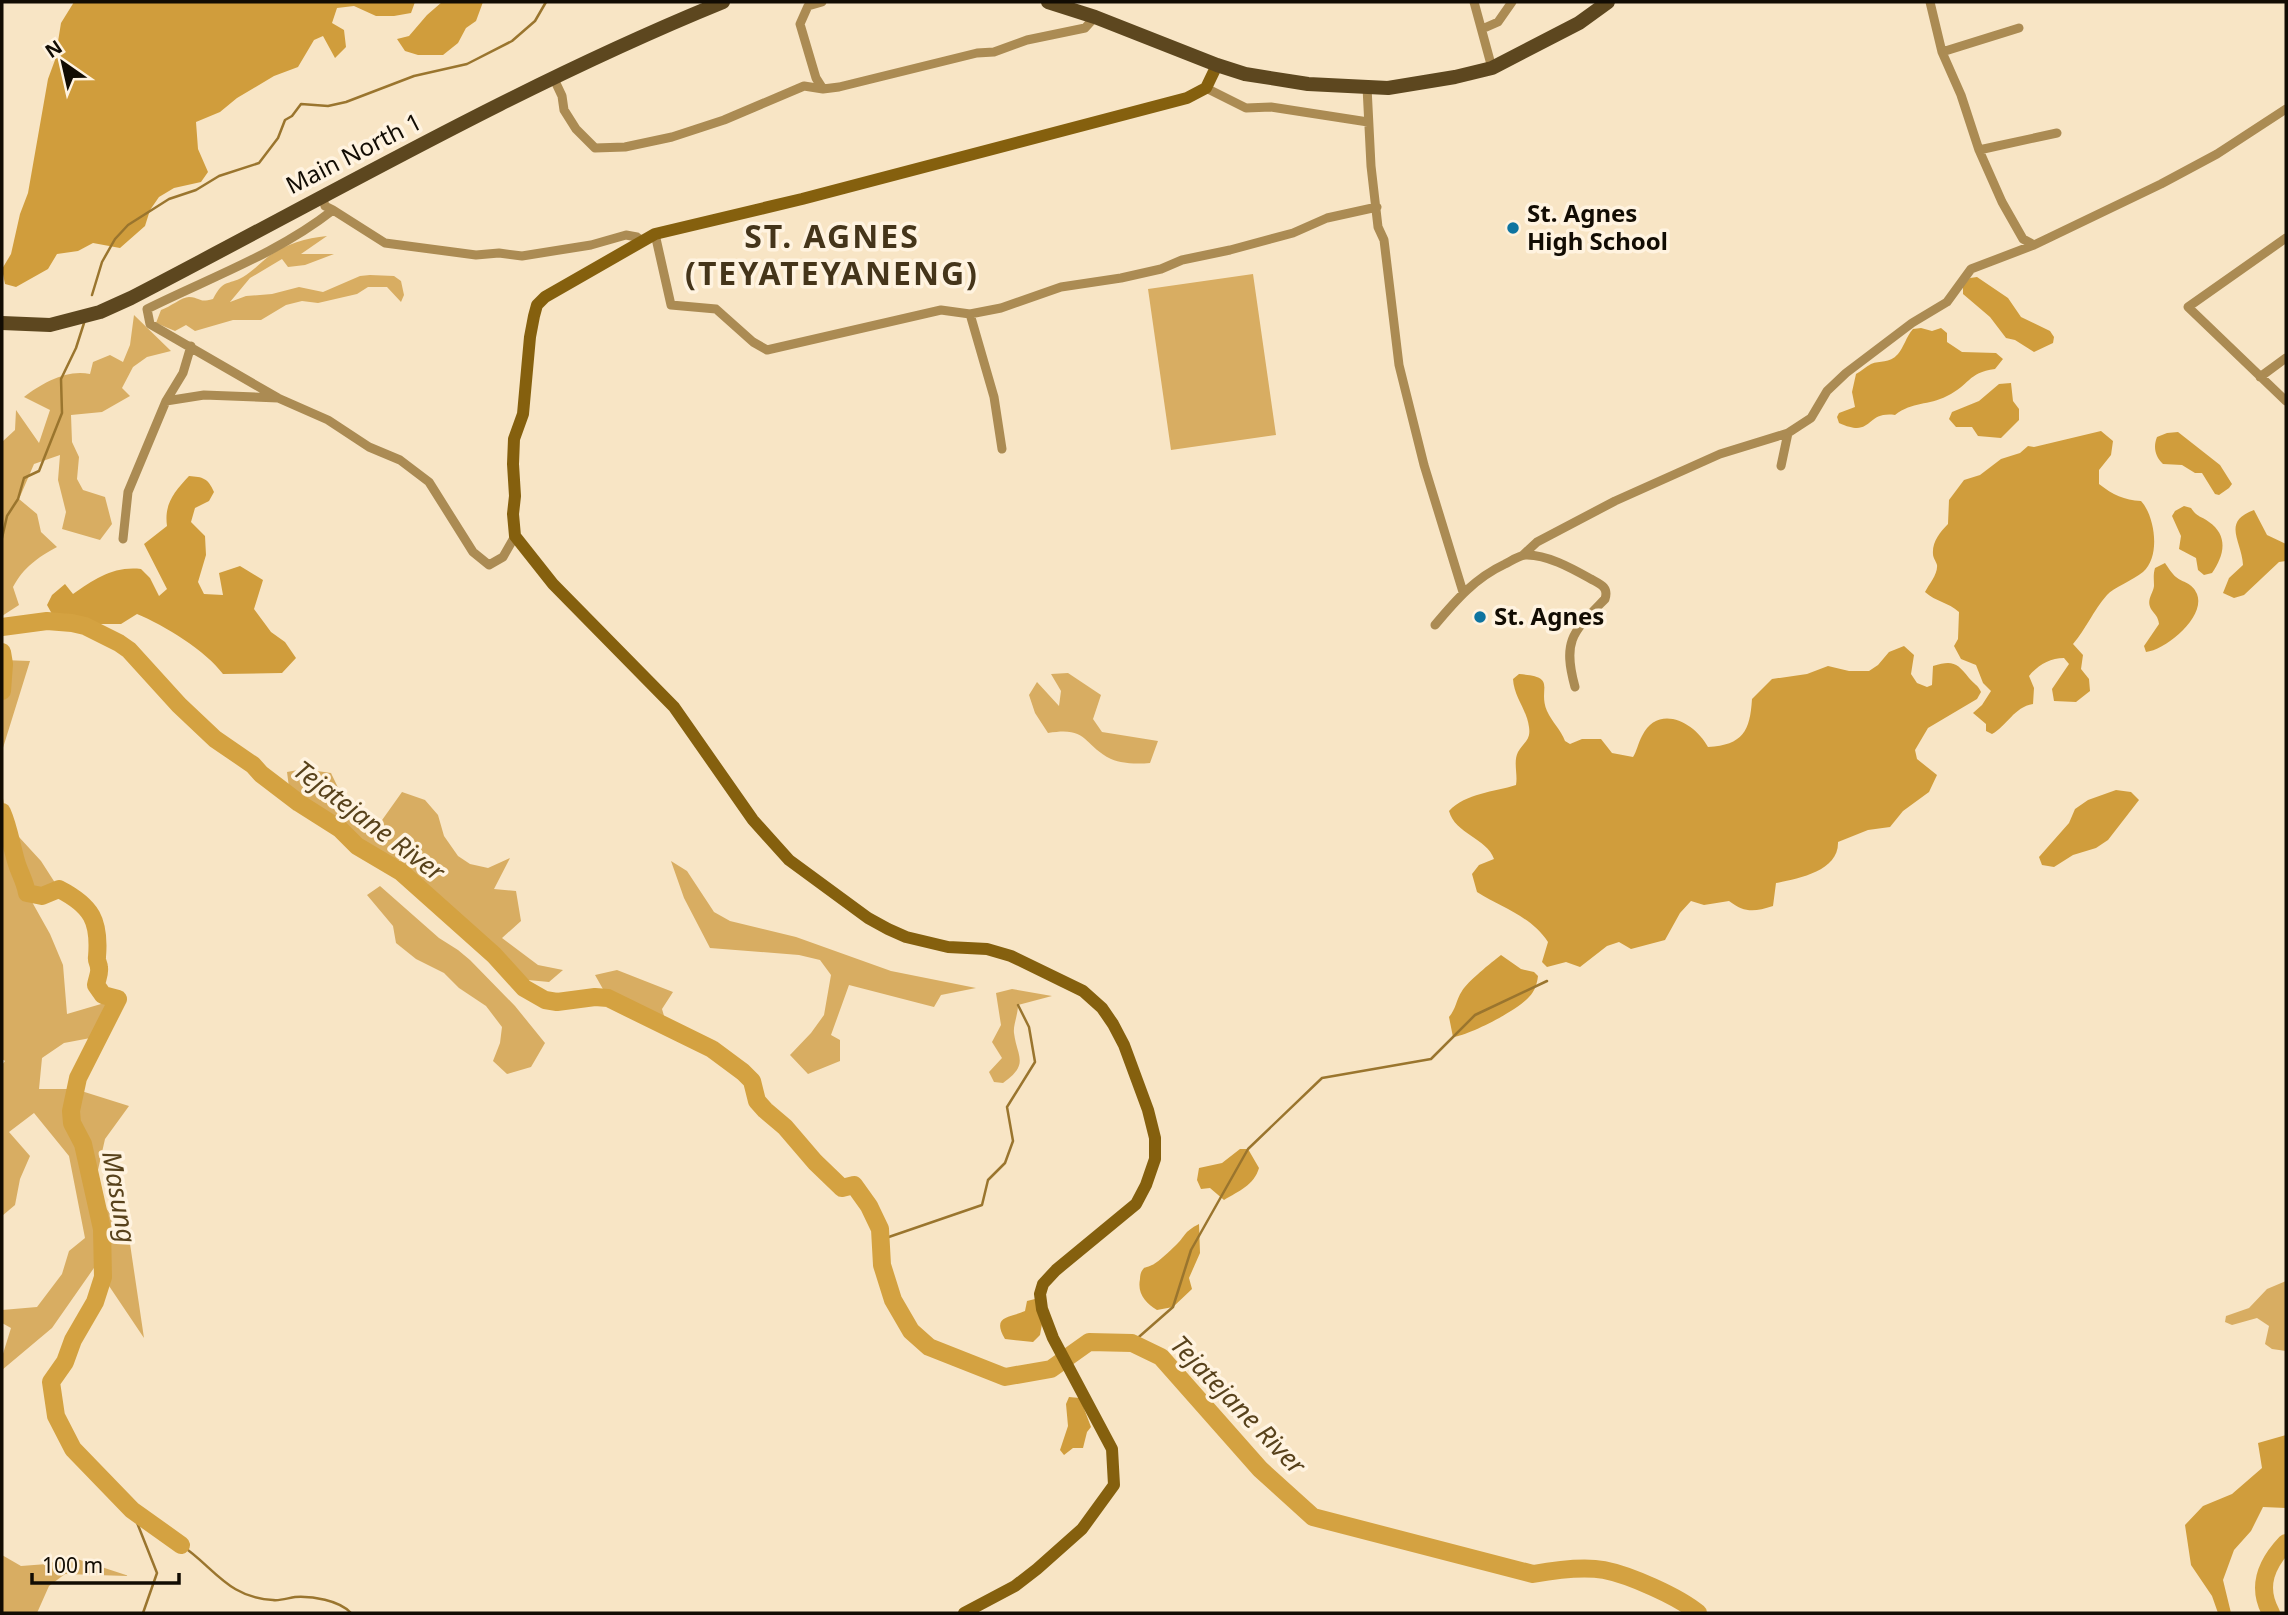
<svg xmlns="http://www.w3.org/2000/svg" width="2288" height="1615" font-family="'Noto Sans',sans-serif">
<rect width="100%" height="100%" fill="#f8e5c5"/>
<path fill="#d8ad62" d="M327,236l-26,18h33l-29,11 -17,2 -6,-8 -32,19 -20,24 16,-6 26,-2 27,-7 24,5 37,-16 10,-1 24,1 7,5 3,14 -3,7 -14,-15h-19l-11,7 -39,9 -16,-2 -16,4 -25,15h-28l-38,11 -9,-6 -11,6 -19,-8 5,-13c9,-3 21,-13 28,-13 13,1 9,6 24,2 11,-21 14,-13 30,-22 10,-6 17,-14 26,-21 17,-12 37,-18 58,-20z
M1253,274l23,161 -105,15 -23,-161z
M134,315l37,36 -24,6 -14,10 -11,21 8,8 -28,16 -31,3 1,27 7,15 -2,22 6,11 22,7 7,27 -12,16 -38,-11 4,-17 -8,-32 2,-25 -26,9 -15,35 18,15 4,18 16,15c-20,11 -33,20 -44,40l6,18 -17,11v-174l13,-12 1,-20 23,33 11,-33 -26,-13c18,-14 43,-28 66,-23l3,-12 17,-7 13,7 7,-17z
M2,660l28,1 -28,90z
M1068,673l33,22 -8,24 9,13 56,9 -8,22c-12,1 -27,1 -39,-4 -29,-15 -23,-33 -63,-26l-13,-20 -6,-18 8,-13 22,24 2,-15 -10,-17z
M303,769l28,4 23,48 21,9 27,-38 23,8 13,15 6,21 14,20 12,8 18,4 22,-10 -16,31 22,2 5,30 -19,17 36,27 25,5 -14,12 -21,-2 -122,-103 -6,-17 -24,-2 -19,-12 -67,-51 -3,-23z
M2,793l6,32 33,36 18,28 -32,4 23,41 13,31 4,49 51,-15 -17,37 -37,7 -22,15 -3,31h36l54,17 -24,33 -12,53 36,45 15,101 -41,-61v-22l-51,73 -50,42v-13l9,-29 -9,-5v-13l35,-3 25,-33 7,-23 16,-13 -16,-82 -35,-43 -25,19 21,24 -10,23 -5,26 -13,11v-151l3,-4 -3,-2z
M671,861l16,10 27,41 16,9 66,16 95,34 85,17 -35,7 -7,12 -85,-22 -18,50 9,5v21l-32,13 -18,-19 21,-22 13,-18 7,-40 -11,-15 -21,-5 -89,-7 -26,-50z
M380,886l59,52 19,12 12,10 45,46 30,37 -14,24 -24,7 -14,-13 7,-18 2,-16 -16,-21 -27,-18 -15,-15 -28,-14 -20,-16 -3,-17 -26,-31z
M617,970l56,22 -11,17 5,17 -59,-28 -13,-23z
M1012,989l40,7 -34,9c0,10 -5,20 -4,28 3,24 16,31 -11,50l-9,-1 -5,-10 13,-14 -10,-16 9,-17 -5,-32z
M2286,1281v70l-14,-2 -7,-5 4,-18 -12,-8 -25,7 -7,-3 1,-6 23,-8 18,-19z
M2,1555l19,11 26,-2 24,-7 58,19 -64,-2 -16,12 -12,27h-35z"/>
<path fill="#d09d3c" d="M74,2h341l-4,11 -17,3h-18l-22,-10 -17,2 -5,15 12,7 2,17 -11,11 -12,-22 -9,4 -16,27 -24,9 -37,22 -17,14 -24,10 2,27 10,23 -7,10 -27,6 -15,9 -9,13 -5,16 -25,22 -27,-5 -15,8 -21,3 -9,15 -32,18 -11,-3 -3,-15 9,-15 9,-40 8,-21 20,-114 7,-19 6,-37z
M442,2h41l-7,19 -10,7 -8,15 -15,12h-25l-13,-4 -8,-12 12,-3 18,-21z
M1977,277l31,21 13,19 29,14 4,6 -1,6 -19,9 -19,-12 -9,-2 -16,-21 -27,-23v-10l7,-6z
M1921,328l11,3 9,-3 6,5v9l15,10 34,1 7,6 -8,10c-28,4 -25,16 -48,27 -19,10 -34,5 -52,19 -31,-4 -21,24 -56,8l-2,-6 2,-4 16,-6 -3,-15 4,-18c6,-3 9,-7 15,-10 9,-4 18,0 27,-10 6,-7 8,-17 15,-25z
M2011,383l2,18 6,8v11l-18,18 -23,-2 -6,-9h-16l-7,-8 3,-7 27,-11 20,-17z
M2101,431l12,10 -2,14 -12,15v14c14,11 25,16 42,17 14,15 20,56 2,71 -10,8 -30,16 -36,23 -14,16 -21,34 -34,49l10,11 -2,14 8,10 1,12 -14,11 -22,-1 -2,-12 17,-25 -5,-6c-14,0 -26,7 -35,18l5,12 -1,16c-19,3 -26,22 -41,30l-6,-3v-7l-13,-11 9,-8 9,-14 -8,-8 -7,-18 -15,-6 -7,-13 4,-7 1,-27c-11,-10 -23,-10 -34,-20 4,-8 13,-18 12,-27 -1,-4 -4,-7 -4,-11 -1,-12 7,-22 15,-30l1,-24 15,-20 16,-5 21,-16 19,-6 8,-7 6,1z
M2178,432l42,33 12,19 -3,4 -10,7 -4,-1 -13,-21h-7l-13,-8 -19,-1c-8,-8 -10,-17 -6,-27l10,-4z
M189,476c14,1 19,2 25,16l-5,9 -14,7 -4,14 14,14 1,19 -8,27 6,12 19,1 -4,-22 21,-7 23,14 -9,29 17,23 14,10 11,16 -14,15 -59,1c-17,-23 -59,-49 -86,-60l-16,10h-46l-23,-10 -5,-9 5,-10 13,-11 8,10c22,-15 40,-28 68,-25l9,9 9,18 8,-7 -23,-45 23,-18c-3,-22 7,-34 22,-50z
M2184,506l7,2c7,10 9,7 18,14 20,14 15,34 3,51l-8,2 -6,-5 -2,-12 -17,-9 2,-13 -9,-20 3,-5z
M2254,510l13,25 19,9v17l-7,1 -35,33 -10,3 -11,-5 6,-15 14,-13c-1,-24 -22,-43 11,-55z
M2165,563c3,4 7,11 11,14 7,6 16,5 21,17 9,23 -31,56 -51,58l-2,-6 15,-22c-1,-8 -4,-9 -8,-15 -5,-9 2,-15 3,-23 0,-7 -1,-11 1,-18z
M1904,646l10,9 -3,19 6,9 10,4 5,-2 1,-19c20,-6 24,-3 36,12 5,6 9,7 12,14l-4,7 -49,29 -13,22 2,9 20,16 -8,17 -26,19 -13,16 -22,3 -30,12c1,29 -40,37 -62,41l-3,23c-19,6 -28,7 -44,-5l-25,4 -13,-4 -11,12 -15,27 -34,9 -12,-7 -12,4 -27,21 -14,-5 -19,5 -5,-5 6,-20c-17,-26 -46,-34 -71,-50l-5,-18 7,-9 15,-6c-7,-21 -39,-25 -45,-48 17,-18 45,-19 67,-26 2,-11 -3,-23 2,-33 6,-10 13,-12 11,-25 -2,-17 -15,-30 -16,-48l6,-5c40,3 18,14 28,37 5,11 14,19 18,30l5,3 12,-5h19l11,14 21,4c4,-6 5,-14 9,-21 16,-33 53,-14 66,11 35,-2 42,-16 44,-48l20,-20 35,-5 21,-8 21,5h20l9,-6 11,-13z
M2116,790l15,2 8,8 -31,40 -12,8 -23,7 -19,12 -12,-2 -3,-8 30,-34 6,-14 13,-9z
M1501,955l20,14 13,3 4,4c-1,8 -3,15 -9,21 -11,13 -59,38 -76,40l-4,-20c7,-8 7,-17 13,-26 5,-9 30,-29 39,-36z
M1240,1149h8l11,19c-5,17 -20,23 -35,32l-14,-12 -9,1 -4,-9 2,-12 23,-5z
M1199,1224l1,29 -11,25 3,11 -19,18 -16,3c-11,-7 -20,-16 -17,-31 0,-4 1,-8 4,-11 0,0 9,-3 10,-4 4,-2 17,-14 21,-18 11,-10 8,-14 24,-22z
M1035,1299l7,25 -2,11 -7,7 -28,-3c-14,-24 5,-21 20,-28l2,-10z
M1069,1397l11,1 11,29 -4,5 -4,16h-10l-9,7 -4,-5 8,-24 -2,-22z
M2286,1435v73l-23,-1 -12,24 -17,19 -11,30 8,33h-13l-6,-17 -21,-31 -6,-40 18,-19 29,-12 30,-26 -4,-25z"/>
<g fill="none" stroke-linecap="round" stroke-linejoin="round">
<path stroke="#9a752e" stroke-width="2.5" d="M92,295l10,-33 13,-23 13,-14 41,-26 27,-9 23,-14 40,-13 19,-25 7,-18 7,-4 9,-12 27,2 18,-4 68,-26 53,-12 45,-23 23,-20 11,-19
M2,538l5,-22 11,-17 6,-21 15,-7 23,-58 -1,-34 15,-31 8,-25
M880,1240l102,-35 6,-25 17,-17 8,-22 -6,-34 28,-45 -6,-35 -11,-22
M1132,1343l41,-36 18,-57 57,-101 74,-71 109,-19 44,-44 72,-34
M132,1510l25,63 -14,40
M181,1545c33,22 47,53 92,55 7,1 15,-2 22,-3 17,-1 44,3 56,16"/>
<path stroke="#d4a241" stroke-width="18" d="M2,627l45,-6 25,2 13,3 34,17 10,7 50,55 36,34 38,26 8,9 38,29 41,26 17,17 44,26 93,83 30,33 21,12 12,2 38,-5 13,1 104,51 31,23 9,9 5,20 8,9 20,17 30,35 27,26 12,-3 15,21 11,23 2,36 11,35 18,31 18,16 76,30 46,-8 38,-27 43,1 29,14 99,112 53,48 220,57c22,-4 49,-8 71,-4 26,5 75,27 94,43
M2,652l2,12 -2,27
M2,812c7,16 9,32 14,49 3,11 9,20 11,32l15,3 17,-7c33,17 41,32 38,68 -1,4 2,6 2,11 1,5 -2,11 -3,17l7,10 15,4 -40,79 -7,33 1,12 11,21 19,85 1,48 -8,25 -22,38 -8,22 -14,20 5,34 17,33 59,61 49,35
M2271,1613c-15,-27 -4,-50 15,-70"/>
<path stroke="#ab8b53" stroke-width="9" d="M822,2l-14,4 -8,18 16,54 7,11
M1474,2l18,66
M1930,2l12,50 19,43 18,55 23,52 21,37 11,6
M1482,29l16,-7 14,-20
M1942,52l77,-24
M554,79l8,17 2,14 12,19 19,19 30,-1 47,-10 52,-17 80,-34 19,3 16,-2 138,-34 17,-1 33,-12 58,-12 10,-11
M1367,87l4,79 7,61 6,13 15,125 25,100 39,127
M1206,88l40,20 25,-1 97,15
M1979,150l78,-17
M333,210l52,33 91,12 23,-2 23,3 69,-11 35,-10 11,2 4,3
M655,234l16,71 45,4 37,33 14,8 174,-40 29,4
M2286,238l-98,69 98,94
M2260,377l26,-19
M278,398l-128,-74 -3,-15c62,-31 130,-55 186,-99l-8,-4 -3,-11
M166,401l38,-6 74,3 50,22 41,27 31,13 29,22 44,70 16,13 14,-8 12,-21
M1002,449l-8,-52 -24,-83 31,-6 60,-21 60,-9 40,-9 21,-9 48,-10 63,-17 34,-15 50,-11
M1781,466l7,-33 23,-15 16,-27 19,-18 66,-50 35,-21 24,-33 63,-24 127,-61 56,-30 69,-45
M123,539l5,-47 38,-91 17,-28 8,-27
M1523,555l14,-13 78,-41 105,-47 68,-21
M1435,625c21,-25 40,-47 70,-61 6,-3 13,-8 20,-9 22,-1 48,14 66,24 9,5 18,8 14,20 -32,33 -43,41 -30,88"/>
<path stroke="#85600e" stroke-width="12" d="M964,1613l51,-27 22,-17 45,-40 32,-44 -2,-36 -59,-111 -11,-29 -2,-15 3,-10 13,-14 80,-66 10,-19 9,-26v-21l-7,-28 -24,-65 -11,-21 -11,-16 -19,-17 -72,-35 -24,-7 -39,-2 -42,-10 -18,-8 -20,-11 -79,-58 -36,-40 -79,-113 -121,-123 -38,-48 -2,-22 2,-18 -2,-32 1,-25 9,-25 7,-77 4,-21 3,-11 8,-8 110,-63 147,-35 385,-101 19,-10 11,-23"/>
<path stroke="#5d471f" stroke-width="14" d="M1048,2l47,15 122,48 28,9 63,10 80,4 67,-11 37,-9 87,-45 29,-21
M2,323l48,2 50,-13 31,-14c195,-101 388,-213 592,-296"/>
</g>
<g fill="#0e74a0" stroke="#fff3e0" stroke-width="2.5">
<circle cx="1513" cy="228" r="7"/>
<circle cx="1480" cy="617" r="7"/>
</g>
<g text-anchor="middle" stroke-width="7" stroke-linejoin="round" paint-order="stroke">
<g font-size="24" fill="#120c03" stroke="#fff3e0">
<text transform="translate(354 154) rotate(-27)" y="8">Main North 1</text>
</g>
<g font-size="24" font-weight="bold" fill="#120c03" stroke="#fff3e0" text-anchor="start">
<text x="1527" y="222">St. Agnes<tspan x="1527" dy="28">High School</tspan></text>
<text x="1494" y="625">St. Agnes</text>
</g>
<g font-size="26" font-style="italic" fill="#58421b" stroke="#fff3e0">
<text transform="translate(369 821) rotate(37)" y="9">Tejatejane River</text>
<text transform="translate(119 1197) rotate(80)" y="9">Masung</text>
<text transform="translate(1238 1405) rotate(46)" y="9">Tejatejane River</text>
</g>
<g font-size="32" font-weight="bold" letter-spacing="2" fill="#45351a" stroke="#fff3e0">
<text x="832" y="248">ST. AGNES<tspan x="832" dy="37">(TEYATEYANENG)</tspan></text>
</g>
</g>
<rect width="2288" height="1615" fill="none" stroke="#120c03" stroke-width="7"/>
<g transform="translate(63 63) rotate(326)" stroke="#fff3e0" stroke-width="5" paint-order="stroke">
<path d="M0-5L12 26L0 18L-12 26Z" fill="#120c03"/>
<text y="-10" font-size="19" font-weight="bold" text-anchor="middle" fill="#120c03">N</text>
</g>
<path d="M32 1573v10h147v-10" fill="none" stroke="#120c03" stroke-width="3.5"/>
<text x="42" y="1573" font-size="21" fill="#120c03" stroke="#fff3e0" stroke-width="5" paint-order="stroke">100 m</text>
</svg>
